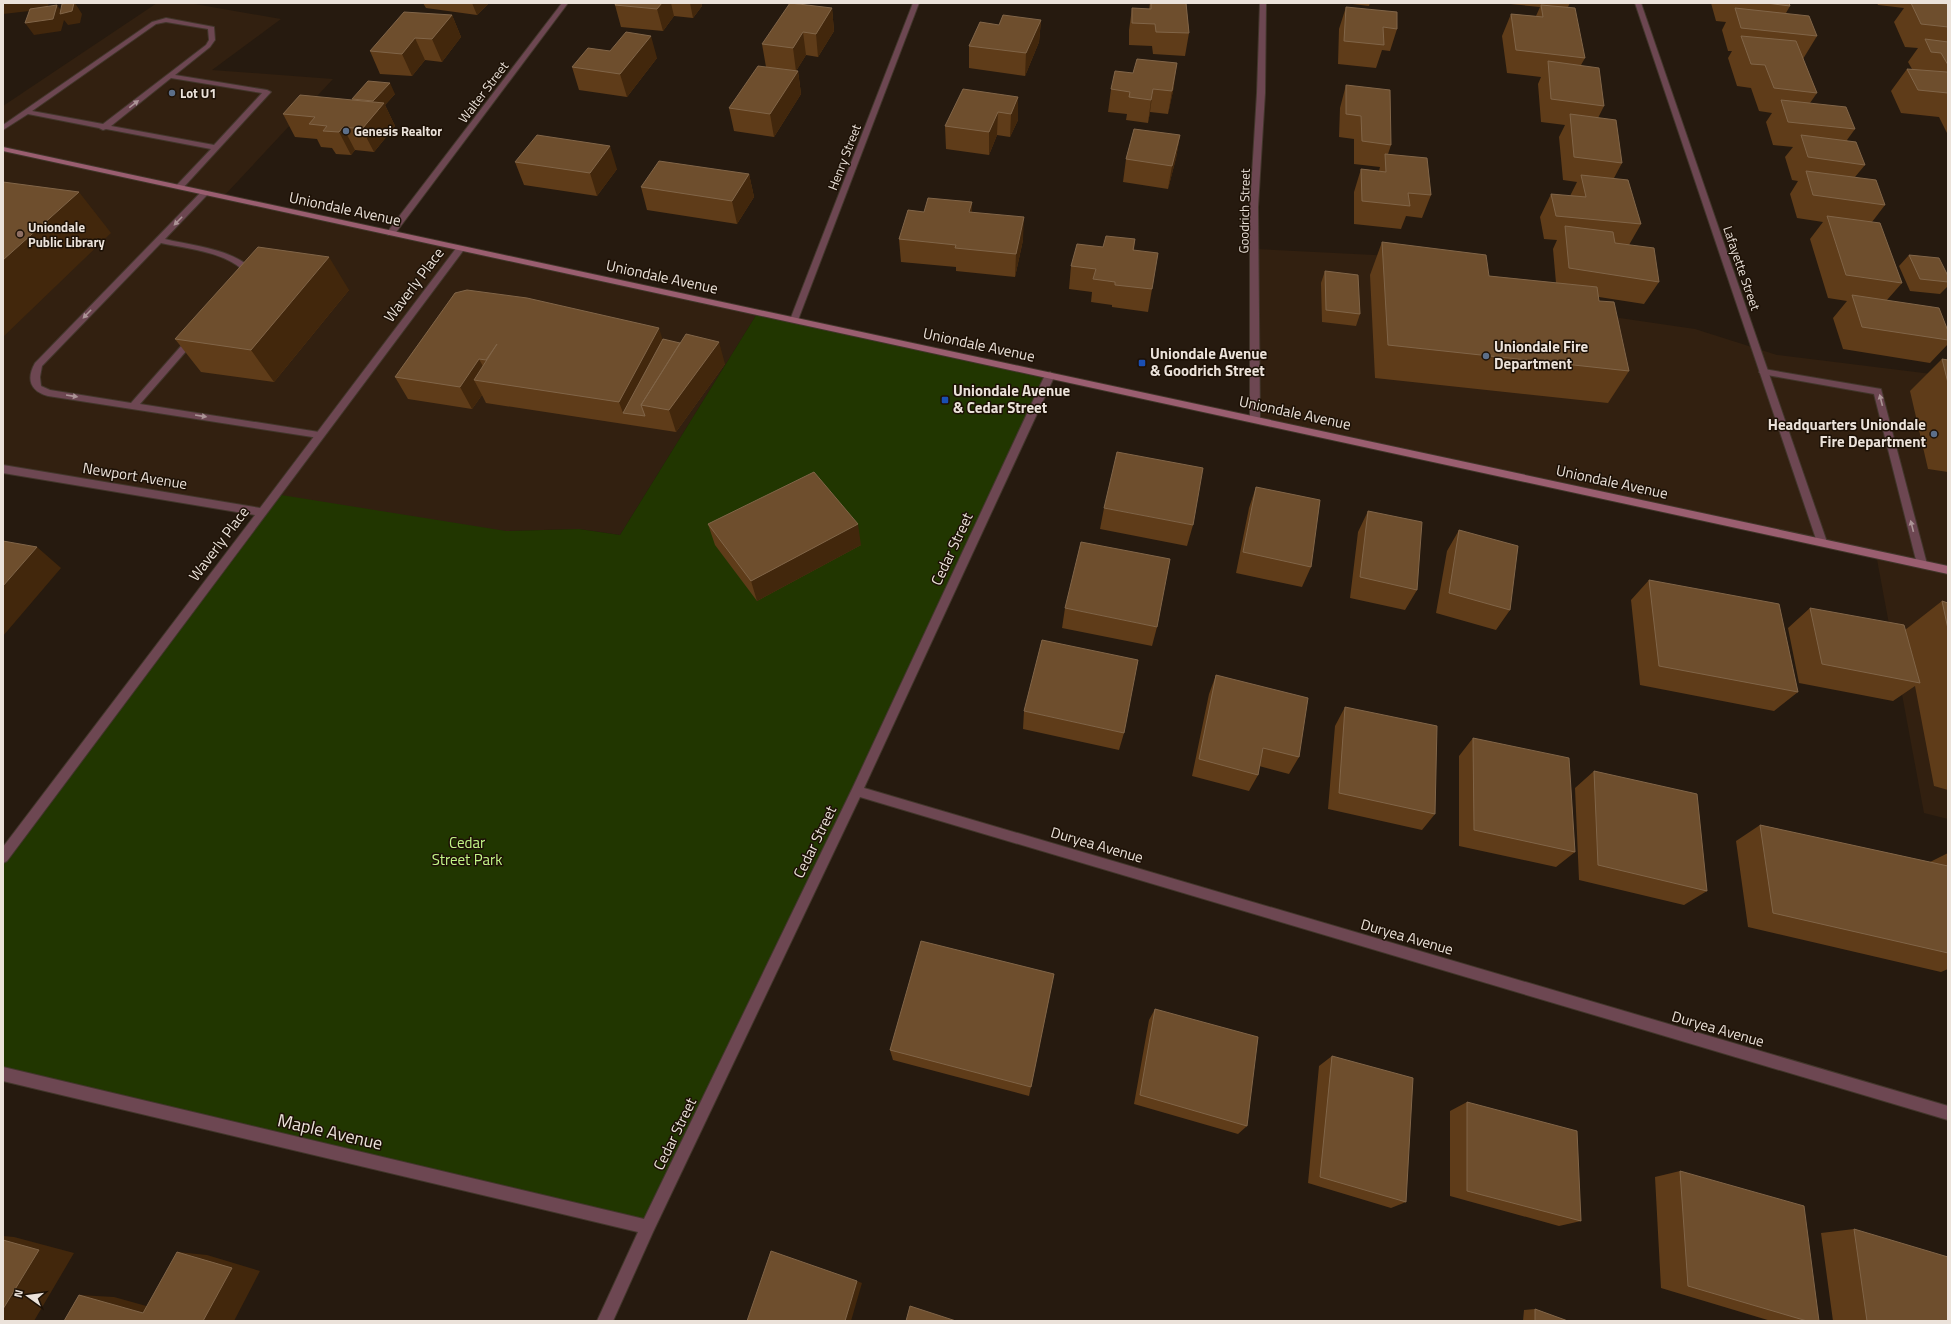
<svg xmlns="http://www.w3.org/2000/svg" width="1951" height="1324" font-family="'Titillium Web',sans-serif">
<rect width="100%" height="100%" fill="#261a0f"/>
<path fill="#322010" d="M157,3h32l92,16 -69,51 121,9 -109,117 534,116 -138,223 -41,-6 -73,2 -245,-19 -258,-43v-363z
M1255,249l219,11 8,38 213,31 82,26 171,21v443l-24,-6 -48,-259 -621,-135z"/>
<path fill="#213600" d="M758,312l292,63 -402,852 -645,-153v-217l272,-363 231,37 73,-2 41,6z"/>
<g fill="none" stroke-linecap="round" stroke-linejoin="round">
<defs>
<path id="service" d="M166,18l48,9 1,13 -5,7 -35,28 92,15 4,2 -89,97 -7,-2 36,-38 -105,-20 -3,1 -4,-2 -71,-14 -25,16v-5l149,-103zM166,22l42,7 1,11 -3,5 -103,79 -71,-13 124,-87zM171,78l91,15 -48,52 -103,-19z
M202,191l7,2 -44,46c28,7 62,9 85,28l1,2 -2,9h-6v-8c-22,-19 -55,-21 -82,-27l-119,123 -2,11 1,9 9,4 81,13 58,-66h6v4l-55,63 179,28 3,1 2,2 -2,2 -3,1 -271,-42c-18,-5 -22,-17 -13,-33z
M1764,369l117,20 46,175 -1,3 -4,1 -5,-4 -43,-170 -113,-20 -2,-2z"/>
<path id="minor" d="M562,3h6l-174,232h-6v-4z
M913,3h6l-121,317 -1,2h-6l-1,-2z
M1260,3h6l-1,90 -7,114 2,212 -5,3 -5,-3v-212l7,-114z
M1635,3h6l186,539 -1,3 -4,1 -5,-4z
M460,246l3,1v4l-456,610 -4,2v-16l252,-332 -252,-42v-8l257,43 197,-261z
M1050,372l5,3 -191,413 1084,318v14l-1088,-323 -207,435 -40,89h-16l41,-89 -635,-151v-14l641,152 209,-432 192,-412z"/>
<path id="secondary" d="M3,147l1945,419v8l-1945,-423z"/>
</defs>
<use href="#service" stroke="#42362b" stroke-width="2"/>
<use href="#minor" stroke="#42362b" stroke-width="2"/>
<use href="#secondary" stroke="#42362b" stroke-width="2"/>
<use href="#service" fill="#6d4752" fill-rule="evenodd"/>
<use href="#minor" fill="#6d4752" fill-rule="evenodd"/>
<use href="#secondary" fill="#9a5e70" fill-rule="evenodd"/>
</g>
<path fill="#5f3c19" d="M423,3h66l-12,12 -51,-7z
M616,3h85l1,3 -9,12 -19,-2 -11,15 -42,-4 -6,-22z
M1150,3h36l3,30 -4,23 -32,-2 -1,-8 -23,-1v-15l3,-22 17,1z
M1344,3h26l-1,3z
M1500,3h70l-2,4 17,51 -4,7 23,41 -6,12 24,45 -8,15 27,46 -12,21 30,37 -15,22 -45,-7v4l30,70 -21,32 -233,-25 -5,-103 12,-33 107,34 67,7 -3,-34 4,-9 -13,-1 -4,-22 11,-23 19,2 7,-14 -14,-2 -4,-43 6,-12 -24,-3 -3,-38 3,-7 -34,-4 -5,-37 9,-22 25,2 4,-9z
M1711,3h78l1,3 -4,7 31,23 -14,23 14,34 -7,10 45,26 -8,11 18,25 -10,12 30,28 -13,17 30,61 -15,17 61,31v13l-18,19 -87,-14 -10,-31 14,-17 -19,-3 -18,-59 13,-17 -26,-4 -7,-24 8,-13 -6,-1 -7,-23 8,-10 -20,-2 -7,-23 6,-9 -13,-2 -8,-23 -14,-2 -9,-28 4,-7h-4l-6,-21 4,-8 -10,-1z
M1877,3h61l10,1v129h-1l-8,-16 -38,-4 -10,-22 16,-22h5l-4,-7 10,-14 -13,-1 -11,-25 10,-14 -26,-3z
M1346,7l51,22 -7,22 -8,-1 -6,18 -38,-4 1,-35z
M832,8l2,23 -16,26 -12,-2 -10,16 -30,-4 -4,-23z
M452,15l9,22 -19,25 -17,-2 -13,16 -32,-2 -10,-23z
M1041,20l-2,22 -14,34 -56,-8v-22l30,-21z
M657,58l-30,39 -48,-7 -7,-23z
M798,71l3,23 -27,43 -40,-6 -5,-23z
M1346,85l45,60 -3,9 43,41 -9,23 -16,-2 -5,13 -47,-5v-32l7,-23 18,2 1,-4 -26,-3v-25l-15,-2 1,-29z
M1174,86l-6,28 -18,-2 -2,11 -22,-3 1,-6 -19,-2 3,-23z
M395,94l-10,11 10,21 -21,26 -19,-2 -4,5 -15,-1 -4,-6 -11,-1 -4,-8 -22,-2 -12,-23 70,-14 -1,-1z
M1018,97v23l-8,17 -13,-2 -8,20 -43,-6 -1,-23z
M1180,135l-4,23 -8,31 -45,-7 3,-23z
M515,162l102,7 -20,27 -73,-11z
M749,174l5,23 -17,27 -90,-14 -6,-23z
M924,212h48l51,28 -8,37 -59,-6v-4l-55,-5 -2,-23z
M1135,239l-1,11 18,39 -4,23 -36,-5v-2l-21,-3 1,-10 -23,-3 2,-23 32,-19z
M1909,255l39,21v10l-8,8 -30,-3 -11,-25z
M1325,271l35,43 -4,12 -34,-4 -1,-39z
M349,290l-75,92 -73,-10 -26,-33z
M455,293l208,46 62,25 -49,68 -190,-29 -4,-8 -10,14 -64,-10 -13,-22z
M1942,359l6,1v112l-20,-3 -18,-78z
M1256,487l55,80 -9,20 -66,-14 13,-65z
M1104,508l89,17 -6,21 -87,-17z
M1368,511l49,79 -12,20 -55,-12 8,-66z
M708,524l153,21 -104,56 -42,-56z
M1459,530l51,80 -14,20 -60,-17 11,-62z
M1649,580l149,112 -24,19 -134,-26 -9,-85z
M1942,601l6,2v187l-14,-4 -19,-100 -22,15 -94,-18 -11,-55 22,-20 95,22z
M1065,608l92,19 -5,19 -90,-18z
M1216,675l83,82 -10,17 -30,-8 -1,9 -9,16 -57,-15 17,-82z
M1345,707l90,107 -13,16 -94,-21 7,-83z
M1024,711l100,22 -5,17 -96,-21z
M1473,738l102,114 -19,15 -97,-21v-90z
M1594,771l113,120 -23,14 -105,-25 -4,-92z
M1760,825l170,37 18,-9v116l-7,3 -193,-45 -12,-86z
M1054,974l-25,122 -136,-36 -3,-10z
M1155,1009l92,117 -9,8 -104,-30 15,-84z
M1332,1056l74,146 -15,6 -83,-25 11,-117z
M1467,1102l114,119 -22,5 -109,-30v-85z
M1680,1171l139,150h-48l-110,-33 -6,-111z
M1854,1229l94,92h-115l-12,-88z
M1535,1309l33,12h-45l1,-11z"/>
<path fill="#42270c" d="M3,3h46l-2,6 -44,5z
M74,3h1l7,11 -2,9 -12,2 -4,-5 -3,11 -27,4 -9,-12 32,-18 6,8z
M472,3h17l-12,12z
M662,3h9l3,13 -11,15 -6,-22z
M690,3h11l1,3 -9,12z
M832,8l2,23 -16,26 -2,-23z
M452,15l9,22 -19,25 -10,-23z
M1041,20l-2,22 -14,34 1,-23z
M803,32l3,23 -10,16 -3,-23z
M651,36l6,22 -30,39 -7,-23z
M415,38l10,22 -13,16 -10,-22z
M1177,63l-3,23 -6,28 4,-23z
M798,71l3,23 -27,43 -4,-23z
M390,83l5,11 -10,11 10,21 -21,26 -12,-23 16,-18 -5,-10z
M1153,89l-3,23 -2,11 3,-23z
M1018,97v23l-8,17 1,-23z
M998,112l-1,23 -8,20v-23z
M343,127l12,23 -4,5 -12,-23z
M1180,135l-4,23 -8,31 4,-23z
M610,146l7,23 -20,27 -7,-23z
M749,174l5,23 -17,27 -5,-23z
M79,192l32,41 -108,104v-77z
M972,202v23l-3,-13z
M1024,217l-1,23 -8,37 1,-23z
M329,257l20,33 -75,92 -23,-32z
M659,328l7,22 -43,63 4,11 -8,-22z
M719,342l6,22 -49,68 -7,-22z
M479,359l12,22 -17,-1 8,15 -10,14 -12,-22z
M858,524l3,21 -104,56 -6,-20z
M37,547l24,21 -58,68v-50z
M3,1236l11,1 60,16 -40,68h-31z
M177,1252l30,3 53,16 -26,50h-31z
M857,1281l5,2 -11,38h-6z
M79,1295l35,2 61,17 -32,-1z"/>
<path fill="#6e4e2d" stroke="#816548" d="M68,3h6l-2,8 -12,3 2,-10z
M616,3h46l-5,6 -42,-4z
M790,3l42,5 -16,26 -13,-2 -10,16 -31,-4z
M1151,3h35l3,30 -33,-1 -1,-8 -23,-1v-15l19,1z
M1766,3h23l1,3z
M1911,3h27l10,1v23l-27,-3z
M57,5l-4,14 -28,4 5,-14z
M1541,5l34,3 10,50 -69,-8 -5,-36 32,3z
M1346,7l51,5v17l-14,-2 1,18 -40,-4z
M1735,8l74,8 8,20 -76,-8z
M404,12l48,3 -20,24 -17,-1 -13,16 -32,-3z
M1003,15l38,5 -15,33 -57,-7 11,-24 19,3z
M626,32l25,4 -31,38 -48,-7 16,-19 22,3z
M1741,36l55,5 21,52 -43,-5 -9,-23 -14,-1z
M1925,39l23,3v23l-7,-12 -10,-1z
M1137,59l40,4 -5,28 -19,-2 -2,11 -22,-3 1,-5 -19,-3 4,-18 18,2z
M1548,61l51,7 5,38 -53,-7z
M758,66l40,5 -28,43 -41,-6z
M1907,69l40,3 1,2v19l-30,-3z
M368,81l22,2 -17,18 -21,-2z
M1346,85l44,5 1,55 -29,-4 -1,-25 -15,-2z
M963,89l55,8 -7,17 -13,-2 -9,20 -44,-6z
M300,95l84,8 -22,26 -19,-2 -4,5 -16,-1 4,-5 -18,-2 6,-7 -32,-3z
M1781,100l65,7 9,22 -67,-7z
M1570,114l46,6 6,43 -48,-6z
M1134,129l46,6 -8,31 -46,-7z
M537,135l73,11 -20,27 -75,-11z
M1801,135l55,7 9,23 -57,-8z
M1385,154l42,4 4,37 -23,-2 2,13 -48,-5 -1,-32 25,3z
M659,161l90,13 -17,27 -91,-14z
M1806,171l70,9 9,25 -72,-10z
M1581,175l47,5 13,44 -85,-8 -5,-22 35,3z
M3,182l76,10 -76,68z
M928,198l44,4 -3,10 55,5 -8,37 -61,-6 1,-3 -57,-6 9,-29 16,2z
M1827,216l53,7 22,60 -56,-8z
M1565,226l48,6 2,11 39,5 5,34 -90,-14z
M1106,236l29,3 -2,11 25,3 -6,36 -37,-4v-3l-22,-3 3,-10 -25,-3 6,-22 26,3z
M1382,242l104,13 3,21 108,11 2,14 15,1 15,69 -241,-26z
M258,247l71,10 -78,93 -76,-11z
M1909,255l30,3 9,18v6l-28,-3z
M1325,271l33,4 2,39 -34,-4z
M467,290l60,8 132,30 -40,74 -145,-22 23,-36 -11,16 -7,-1 -19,28 -65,-10 60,-84z
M1852,295l87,13 9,23v9l-86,-13z
M686,334l33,8 -50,68 -28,-5z
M663,339l17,4 -39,62 4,11 -22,-3z
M1942,359l6,1v23z
M1117,452l86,16 -10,57 -89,-17z
M814,472l44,52 -107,57 -43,-57z
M1256,487l64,13 -9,67 -68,-15z
M1368,511l54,11 -5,68 -57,-13z
M1459,530l59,16 -8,64 -61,-17z
M3,541l34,6 -34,39z
M1081,542l89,17 -13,68 -92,-19z
M1649,580l130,24 19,88 -139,-26z
M1942,601l6,2v26z
M1810,608l94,17 16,58 -98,-19z
M1042,640l96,20 -14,73 -100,-22z
M1216,675l92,23 -9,59 -36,-9 -5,27 -59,-16z
M1345,707l92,19 -2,88 -96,-21z
M1473,738l96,20 6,94 -101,-22z
M1594,771l103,23 10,97 -109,-26z
M1760,825l188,41v87l-175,-40z
M921,941l133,33 -23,113 -141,-37z
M1155,1009l103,28 -11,89 -107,-31z
M1332,1056l81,22 -7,124 -86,-25z
M1467,1102l110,29 4,90 -114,-30z
M1680,1171l124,35 15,115h-12l-119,-35z
M1854,1229l94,28v64h-81z
M3,1240l36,10 -36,59z
M771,1251l86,30 -12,40h-98z
M177,1252l55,16 -29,53h-139l15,-26 64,18z
M910,1306l46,15h-50z
M1535,1309l33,12h-33z"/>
<defs><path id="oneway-solid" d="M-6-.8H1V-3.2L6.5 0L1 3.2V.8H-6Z"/></defs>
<g fill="#ac9496">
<use href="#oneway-solid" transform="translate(134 104) rotate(-38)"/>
<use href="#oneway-solid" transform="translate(178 221) rotate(134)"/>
<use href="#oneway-solid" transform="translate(87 314) rotate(134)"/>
<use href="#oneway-solid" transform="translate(72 396) rotate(9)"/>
<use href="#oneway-solid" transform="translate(1881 400) rotate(-104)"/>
<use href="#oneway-solid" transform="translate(201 416) rotate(9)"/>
<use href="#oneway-solid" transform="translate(1912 526) rotate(-104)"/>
</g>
<g fill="#5c6f8a" stroke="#1d1106" stroke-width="1.5">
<circle cx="172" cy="93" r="4"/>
<circle cx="346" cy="131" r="4"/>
<circle cx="1486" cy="356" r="4"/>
<circle cx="1934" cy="434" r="4"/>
</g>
<circle fill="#8d6e63" stroke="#1d1106" stroke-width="1.5" cx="20" cy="234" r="4"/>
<g fill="#1a4fb4" stroke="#1d1106" stroke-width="1.5">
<rect x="1138" y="359" width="8" height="8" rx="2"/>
<rect x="941" y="396" width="8" height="8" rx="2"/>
</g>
<g text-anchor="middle" stroke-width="3" stroke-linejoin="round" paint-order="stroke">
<g font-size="13" fill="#ebe2da" stroke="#1d1106">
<text transform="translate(483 92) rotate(-53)" y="5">Walter Street</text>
<text transform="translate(844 157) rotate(-69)" y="5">Henry Street</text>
<text transform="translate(1244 211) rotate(-89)" y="5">Goodrich Street</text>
<text transform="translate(1742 268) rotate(71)" y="5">Lafayette Street</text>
</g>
<g font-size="13" font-weight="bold" fill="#ebe2da" stroke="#1d1106" text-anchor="start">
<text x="180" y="98">Lot U1</text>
<text x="354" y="136">Genesis Realtor</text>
<text x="28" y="232">Uniondale<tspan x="28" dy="15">Public Library</tspan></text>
</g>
<g font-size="15" fill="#ebe2da" stroke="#1d1106">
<text transform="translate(345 209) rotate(12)" y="5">Uniondale Avenue</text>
<text transform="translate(662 277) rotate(12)" y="5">Uniondale Avenue</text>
<text transform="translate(414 285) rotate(-53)" y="5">Waverly Place</text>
<text transform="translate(979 345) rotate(12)" y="5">Uniondale Avenue</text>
<text transform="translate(1295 413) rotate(12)" y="5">Uniondale Avenue</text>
<text transform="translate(135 476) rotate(9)" y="5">Newport Avenue</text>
<text transform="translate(1612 482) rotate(12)" y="5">Uniondale Avenue</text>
<text transform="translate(219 544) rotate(-53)" y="5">Waverly Place</text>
<text transform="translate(952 549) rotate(-65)" y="5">Cedar Street</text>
<text transform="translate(815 842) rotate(-64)" y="5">Cedar Street</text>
<text transform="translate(1097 845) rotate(16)" y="5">Duryea Avenue</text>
<text transform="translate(1407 937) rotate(16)" y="5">Duryea Avenue</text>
<text transform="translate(1718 1029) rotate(16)" y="5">Duryea Avenue</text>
<text transform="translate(675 1134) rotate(-64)" y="5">Cedar Street</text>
</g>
<g font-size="15" font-weight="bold" fill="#ebe2da" stroke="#1d1106" text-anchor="start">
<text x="1494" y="352">Uniondale Fire<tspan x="1494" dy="17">Department</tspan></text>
<text x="1150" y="359">Uniondale Avenue<tspan x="1150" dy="17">&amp; Goodrich Street</tspan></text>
<text x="953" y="396">Uniondale Avenue<tspan x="953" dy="17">&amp; Cedar Street</tspan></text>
<text x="1926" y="430" text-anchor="end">Headquarters Uniondale<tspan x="1926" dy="17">Fire Department</tspan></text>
</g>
<g font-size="15" fill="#c4f788" stroke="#1d1106">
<text x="467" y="848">Cedar<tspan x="467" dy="17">Street Park</tspan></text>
</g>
<g font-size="18" fill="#ebe2da" stroke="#1d1106">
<text transform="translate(330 1132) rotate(13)" y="6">Maple Avenue</text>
</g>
</g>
<rect width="1951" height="1324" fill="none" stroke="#ebe2da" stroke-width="8"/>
<g transform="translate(28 1296) rotate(284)" stroke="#1d1106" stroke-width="3" paint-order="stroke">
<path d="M0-3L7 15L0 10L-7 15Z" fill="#ebe2da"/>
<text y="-6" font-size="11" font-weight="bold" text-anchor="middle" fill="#ebe2da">N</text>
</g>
</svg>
